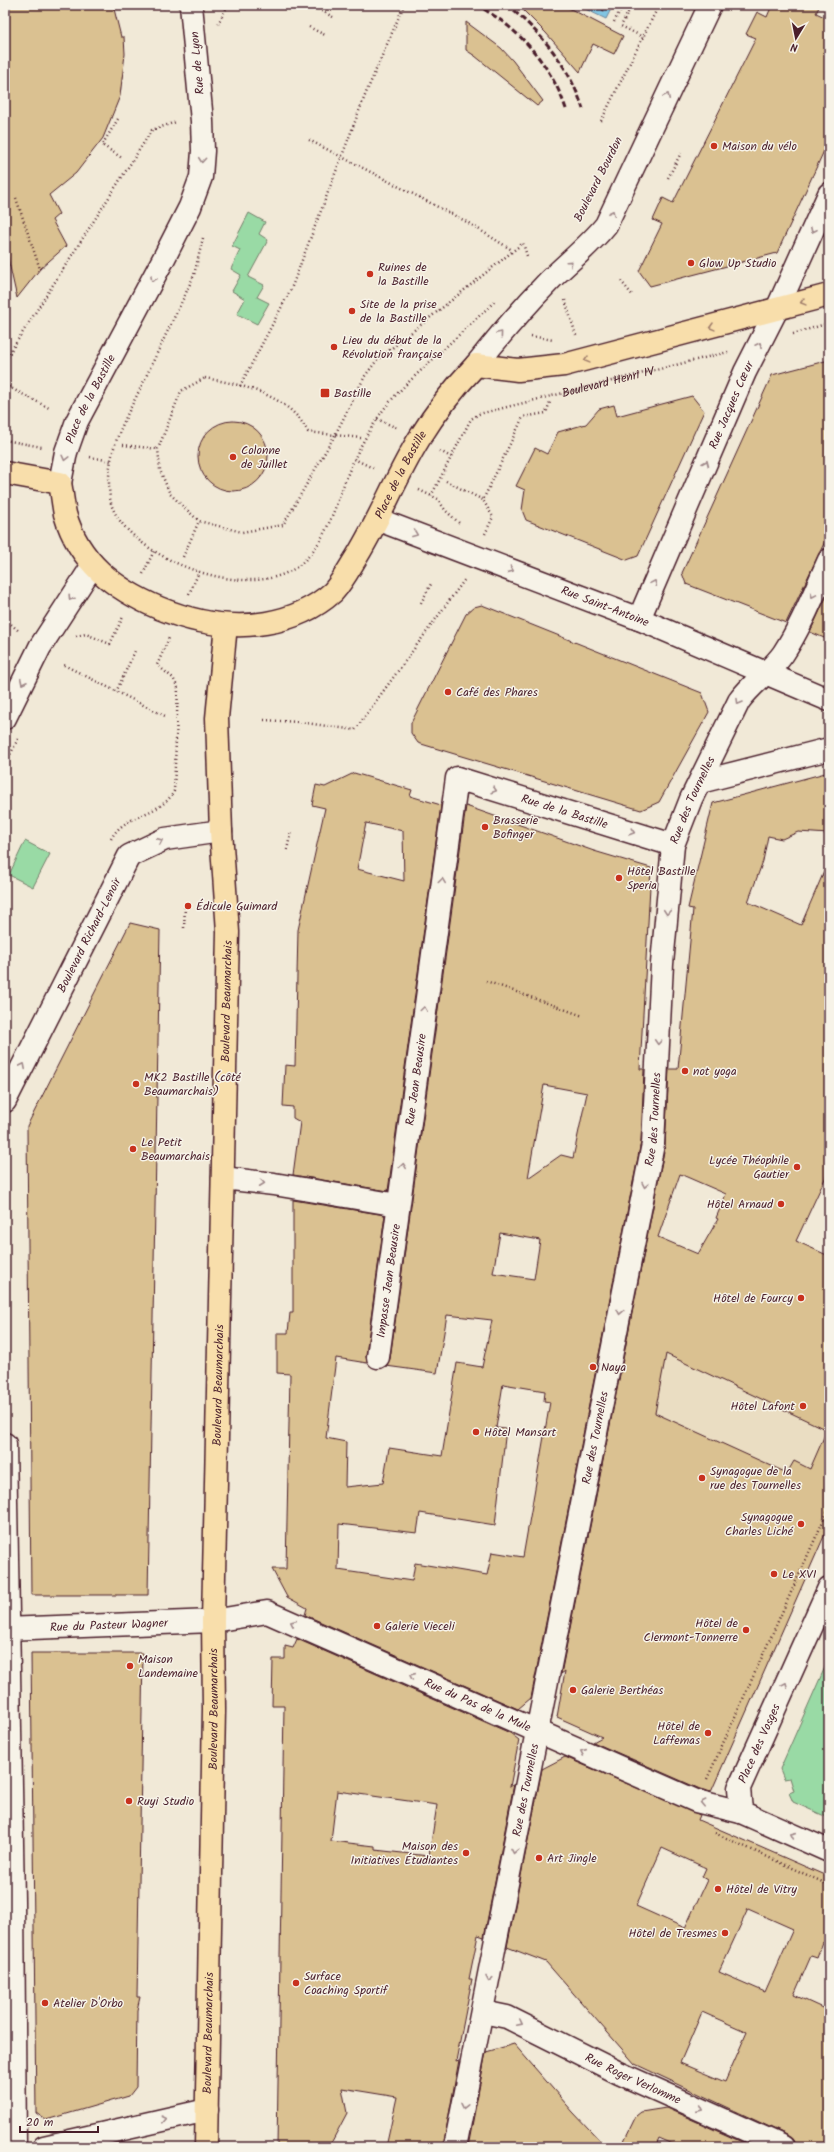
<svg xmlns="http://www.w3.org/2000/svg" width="834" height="2152" font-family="Kalam,sans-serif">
<rect width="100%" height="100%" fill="#f1e9d7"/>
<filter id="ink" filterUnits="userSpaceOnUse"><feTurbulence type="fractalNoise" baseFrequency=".025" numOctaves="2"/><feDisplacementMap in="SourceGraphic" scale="8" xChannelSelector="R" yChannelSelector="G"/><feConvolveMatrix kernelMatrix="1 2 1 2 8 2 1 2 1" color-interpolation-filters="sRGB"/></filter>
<g filter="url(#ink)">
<path fill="#eaddc2" d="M640,1311l189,87v95l-207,-95z"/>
<path fill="#99daa5" stroke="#727c68" d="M249,213l16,9 -6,12 9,6 -20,37 16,8 -7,12 12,6 -12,21 -20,-10 8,-15 -13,-8 9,-16 -10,-6 9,-19 -8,-4z
M25,841l25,13 -17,33 -24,-12z
M829,1658v160l-36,-16 -4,-9 5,-2 -4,-13 -6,1 -4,-10z"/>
<path fill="#81c5e2" stroke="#6b8399" d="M577,5h36l-7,14z"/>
<path fill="#dac191" stroke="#4a1f2b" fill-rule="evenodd" d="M5,5h108l8,32h3l1,17 -5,42 -17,42 -27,35 -27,22 10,19 -7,6 14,26 -26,23 -23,29 -12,-53z
M518,5h45l60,31 -9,18 -21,-10 -13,28 -34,-39z
M772,5h48l-4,8 13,6v121l-52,113 -127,33 -11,-15 23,-47 -9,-4 10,-22 10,5 83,-165 -10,-4 11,-22 10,5z
M466,22l35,26 12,13 30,40 -6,5 -62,-50 -9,-6z
M829,360v173l-43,90 -100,-39 -4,-11 90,-198z
M692,396l12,15 -66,145 -11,4 -101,-40 -4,-10 3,-20 -9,-4 19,-38 12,6 11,-22 28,-8 13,-15 15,-4 3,11z
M198 456a35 35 0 1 1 70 0a35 35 0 1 1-70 0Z
M829,591v49l-19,-8z
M482,605l220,88 7,19 -50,90 -18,8 -223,-67 -7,-10v-10l55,-109 8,-7z
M829,772v62l-31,-2 -16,7 -14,-3 -5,25 -15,41 53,23 28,-65v310l-33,71 33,15v269l-118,267 -11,-3 -107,-47 9,-5 -45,-20 8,-46 -4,3 104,-528 4,-77h9l15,-160 -5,-1 25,-105zM680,1174l46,20 -10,24 2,1 -20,35 -40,-17zM666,1354l161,76 -17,39 -16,-8 -7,12 -132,-60z
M354,773l58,17 -2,6 31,9 -53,386 -95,-16 7,-53 -7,-4v-11l-10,-1 2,-41 10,1 3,-136 27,-122 -13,-3 4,-20 9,2zM366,823l37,8 1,50 -47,-12z
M466,806l128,45 57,17 -11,201h4l-3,73 -110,556 -13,11 -213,-94 2,-7 -20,-11 -15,-28h14l4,-195 -13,-1v-40h11l2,-20h3v-113l92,15 -19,140 1,8 -31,-5 -10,80 20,4 -1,45 38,-4 6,-35 53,8 15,-93 25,4 10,-47 -45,-5 -10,58 -51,-7 4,-7zM544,1085l43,8 -14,65 -12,-3 -33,23zM500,1233l40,7 -6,39 -41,-6zM503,1384l42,7 -1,10 6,1 -27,155 -31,-5 -5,23 -72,-12 -3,18 -74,-11 1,-46 78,9 3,-20 75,12 11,-96 -10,-1z
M130,923l30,7 -12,665h-117l-4,-469z
M297,1639l213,94 9,7 -9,47 4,-3 -30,153 -6,-2 -9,44h3l-16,82 3,-1 -16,87h-57l11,-50 -55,-9 5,25 -18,34h-52l7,-441h-12l1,-47h12v-13l8,2zM337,1791l100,14 -8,51 -54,-6v-4l-44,-5z
M31,1653h112l-6,344h3l-3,13 -1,77 -7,9 -83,24 -10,-7z
M565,1757l135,58 -2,5 131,57v68l-6,-3 -6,16 -6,-2 -17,39 35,16v119l-7,17h-26l-2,-7 -5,-4 -154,-72 -89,-102 -39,-15 35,-178zM662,1848l44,20 -4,9 5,3 -22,48 -49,-22zM748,1909l45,20 -28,63 -46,-20zM702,2012l45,20 -22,50 -45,-19z
M514,2044l59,68 33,35h-138l18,-95z
M666,2108l87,39h-73l-21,-9 -4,9h-34l15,-31 5,-4z"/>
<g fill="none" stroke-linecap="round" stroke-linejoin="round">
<defs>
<g id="street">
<path id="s2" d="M379,520l260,99 190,81"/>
<path id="s3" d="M639,619l106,-247 32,-63 52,-115"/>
<path d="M700,782l129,-33"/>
<path id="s4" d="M5,1101l124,-245 36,-17 56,-8"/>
<path d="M223,1178l51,6 124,21"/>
<path id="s5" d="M378,1357l79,-579 216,67"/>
<path d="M5,1444l8,457 2,246"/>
<path id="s6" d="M5,1629l208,-8"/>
<path id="s7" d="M741,1812l-2,-24 90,-200"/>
<path id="s8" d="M483,2012l24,5 112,56 165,74"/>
<path id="s9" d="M455,2147l198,-1003 9,-180 11,-119 18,-46 48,-98c13,-18 31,-29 44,-47 19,-29 32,-63 46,-94"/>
</g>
<g id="secondary">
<path d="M476,365c23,-29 47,-57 73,-84 19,-19 40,-35 57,-56l104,-220"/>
<path id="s10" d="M60,483l6,-31 11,-31 87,-163 26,-51 11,-30 2,-26 -1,-30 -11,-116"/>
<path d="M5,718l35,-71 53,-82"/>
<path id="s11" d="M213,1621l54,-9 429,189 45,11 88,39"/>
<path d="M44,2147l163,-37"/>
</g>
<g id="primary">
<path id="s12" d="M5,473l55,10c2,10 3,21 5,31 14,48 49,75 94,94 34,14 70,21 107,15 24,-4 48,-14 67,-31 8,-9 15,-21 21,-31 25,-39 41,-83 65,-122 16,-26 36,-52 57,-74l42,5 46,-5 265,-70"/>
<path id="s13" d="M206,2147l8,-438 -1,-88 15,-689 -7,-101 -4,-113 9,-93"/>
</g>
</defs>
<use href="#street" stroke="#4a1f2b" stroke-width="25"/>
<use href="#secondary" stroke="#4a1f2b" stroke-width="25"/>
<use href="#primary" stroke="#4a1f2b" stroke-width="25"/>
<g stroke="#4a1f2b" stroke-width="2.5" stroke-dasharray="1 3" stroke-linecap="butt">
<path d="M632,5l-11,21 22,11"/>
<path d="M318,9l15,8"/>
<path d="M603,11l3,-6"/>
<path d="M614,22l9,-17"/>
<path d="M218,24l10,-19"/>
<path d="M309,27l16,8"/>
<path d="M118,119l-16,26 20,13"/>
<path d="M601,121l58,-116"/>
<path d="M309,140l158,82 45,28"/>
<path d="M668,178l13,-25"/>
<path d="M16,198l24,71"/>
<path d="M203,238l-9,37 -9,20c-14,29 -28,58 -42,88 -15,31 -33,60 -34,95 0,9 0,22 4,31 24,53 145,98 191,52 27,-26 34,-68 50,-101 6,-14 15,-28 23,-41 14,-22 34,-39 53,-57 22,-21 44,-41 66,-62"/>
<path d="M621,281l12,15"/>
<path d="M565,300l11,35"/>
<path d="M793,334l36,-11"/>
<path d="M531,336l22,4"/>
<path d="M5,360l147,-230 24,-8"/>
<path d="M205,378c39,7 84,17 103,54l27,3 -52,90 -41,7 -43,-11 -29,-27 -10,-24 -2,-21 23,-58z"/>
<path d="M5,385l44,23"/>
<path d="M240,386l51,-97 75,-196 38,-88"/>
<path d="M377,419l20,9"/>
<path d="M361,438l-26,-3 30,-59 12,-16 146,-117 4,13"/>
<path d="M5,440l37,7"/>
<path d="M123,445l35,4"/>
<path d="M440,451l11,6"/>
<path d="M90,457l21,4"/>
<path d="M354,459l21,10"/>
<path d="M446,481l37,19"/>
<path d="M419,490l19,9 7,11 14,13"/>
<path id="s1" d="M431,496l40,-77 8,-5 249,-62"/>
<path d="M485,534l8,-17 -10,-17 40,-83 23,-4 4,-11"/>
<path d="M183,557l16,-36"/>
<path d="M143,574l11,-23"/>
<path d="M189,594l10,-22"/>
<path d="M421,603l10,-19"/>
<path d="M5,619l15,13"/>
<path d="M76,636l10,-2 24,10 13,-27"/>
<path d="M64,665l103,52"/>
<path d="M116,692l19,-41"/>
<path d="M264,720l35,2 56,8 110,-151"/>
<path d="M5,765l13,-26"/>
<path d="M111,839c13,-26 51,-23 63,-48l4,-103 -5,-10 -16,-13 12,-27"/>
<path d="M287,850l4,-19"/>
<path d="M184,928l1,-22"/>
<path d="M486,981l97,35"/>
<path d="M5,1136l4,2"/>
<path d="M707,1779l122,-271"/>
<path d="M715,1833l114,52"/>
</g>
<use href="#street" stroke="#f7f3e8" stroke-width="22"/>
<use href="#secondary" stroke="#f7f3e8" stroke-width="22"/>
<use href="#primary" stroke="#f8deab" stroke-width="22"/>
<path stroke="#4a1f2b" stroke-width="3" stroke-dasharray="6 3" stroke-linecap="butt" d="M476,5c43,22 77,62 91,107
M507,5c35,29 62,60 76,104"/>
</g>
<defs><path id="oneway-chevron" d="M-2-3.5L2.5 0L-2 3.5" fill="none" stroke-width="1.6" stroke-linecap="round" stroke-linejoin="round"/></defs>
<g stroke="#a0898a">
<use href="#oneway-chevron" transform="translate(667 96) rotate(-65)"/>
<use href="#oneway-chevron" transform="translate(202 160) rotate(95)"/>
<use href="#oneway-chevron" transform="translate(612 213) rotate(-65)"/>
<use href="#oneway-chevron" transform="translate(813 230) rotate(115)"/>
<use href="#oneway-chevron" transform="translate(570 263) rotate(-42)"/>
<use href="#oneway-chevron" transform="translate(153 279) rotate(118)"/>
<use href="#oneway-chevron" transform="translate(500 334) rotate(-50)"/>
<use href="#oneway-chevron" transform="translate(759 345) rotate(-64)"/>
<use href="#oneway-chevron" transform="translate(65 458) rotate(104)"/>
<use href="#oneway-chevron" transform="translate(706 463) rotate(-67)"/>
<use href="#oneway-chevron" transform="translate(415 534) rotate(21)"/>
<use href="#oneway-chevron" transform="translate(511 570) rotate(21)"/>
<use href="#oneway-chevron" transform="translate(654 583) rotate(-66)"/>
<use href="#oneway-chevron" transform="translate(813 595) rotate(114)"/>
<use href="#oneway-chevron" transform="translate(71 598) rotate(123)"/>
<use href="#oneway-chevron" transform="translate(23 682) rotate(116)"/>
<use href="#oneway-chevron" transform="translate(739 702) rotate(120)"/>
<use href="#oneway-chevron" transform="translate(494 790) rotate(17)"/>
<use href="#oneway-chevron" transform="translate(632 832) rotate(17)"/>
<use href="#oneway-chevron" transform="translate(160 841) rotate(-24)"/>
<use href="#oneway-chevron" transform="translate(442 881) rotate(-82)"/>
<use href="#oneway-chevron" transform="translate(667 912) rotate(95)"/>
<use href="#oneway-chevron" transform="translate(424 1009) rotate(-82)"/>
<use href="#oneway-chevron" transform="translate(658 1042) rotate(93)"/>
<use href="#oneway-chevron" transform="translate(23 1066) rotate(-63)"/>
<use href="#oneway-chevron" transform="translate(403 1166) rotate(-82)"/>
<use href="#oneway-chevron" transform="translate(262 1183) rotate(7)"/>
<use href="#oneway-chevron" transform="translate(645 1185) rotate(101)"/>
<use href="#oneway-chevron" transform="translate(620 1312) rotate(101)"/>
<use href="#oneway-chevron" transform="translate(293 1623) rotate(-156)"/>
<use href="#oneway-chevron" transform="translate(412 1676) rotate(-156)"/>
<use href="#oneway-chevron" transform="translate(785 1685) rotate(-66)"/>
<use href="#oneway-chevron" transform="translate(583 1752) rotate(-156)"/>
<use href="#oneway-chevron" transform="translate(703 1803) rotate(-167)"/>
<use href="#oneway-chevron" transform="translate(793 1835) rotate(-156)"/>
<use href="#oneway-chevron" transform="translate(514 1851) rotate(101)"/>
<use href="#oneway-chevron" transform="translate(489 1979) rotate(101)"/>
<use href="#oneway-chevron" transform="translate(520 2023) rotate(27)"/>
<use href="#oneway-chevron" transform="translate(464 2106) rotate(102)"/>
<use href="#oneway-chevron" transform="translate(700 2109) rotate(24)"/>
<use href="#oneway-chevron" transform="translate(164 2119) rotate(-13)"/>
</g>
<g stroke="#a17e6b">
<use href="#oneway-chevron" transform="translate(803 302) rotate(165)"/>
<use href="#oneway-chevron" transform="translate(712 327) rotate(165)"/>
<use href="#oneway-chevron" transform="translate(587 360) rotate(165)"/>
</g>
</g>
<g fill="#c8321e" stroke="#f7f3e8" stroke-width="1.5">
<circle cx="714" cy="146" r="4"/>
<circle cx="691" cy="263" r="4"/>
<circle cx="370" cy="274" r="4"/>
<circle cx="352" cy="311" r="4"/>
<circle cx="334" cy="347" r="4"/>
<rect x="320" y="388" width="10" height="10" rx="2"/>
<circle cx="233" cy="457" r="4"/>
<circle cx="448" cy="692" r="4"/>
<circle cx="485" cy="827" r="4"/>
<circle cx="619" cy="878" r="4"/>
<circle cx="188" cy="906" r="4"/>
<circle cx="685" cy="1071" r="4"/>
<circle cx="136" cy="1084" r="4"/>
<circle cx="133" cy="1149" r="4"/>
<circle cx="797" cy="1167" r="4"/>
<circle cx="781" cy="1204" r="4"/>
<circle cx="801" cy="1298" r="4"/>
<circle cx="593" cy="1367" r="4"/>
<circle cx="803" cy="1406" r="4"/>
<circle cx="476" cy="1432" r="4"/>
<circle cx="702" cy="1478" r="4"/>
<circle cx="801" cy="1524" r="4"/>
<circle cx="774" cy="1574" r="4"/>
<circle cx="377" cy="1626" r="4"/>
<circle cx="746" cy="1630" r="4"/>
<circle cx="130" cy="1666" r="4"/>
<circle cx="573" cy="1690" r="4"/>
<circle cx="708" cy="1733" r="4"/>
<circle cx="129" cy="1801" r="4"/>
<circle cx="466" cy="1853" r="4"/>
<circle cx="539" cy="1858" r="4"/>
<circle cx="718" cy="1889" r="4"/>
<circle cx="725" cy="1933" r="4"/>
<circle cx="296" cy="1983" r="4"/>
<circle cx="45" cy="2003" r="4"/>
</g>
<g text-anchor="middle" stroke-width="3" stroke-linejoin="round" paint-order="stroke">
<g font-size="12" fill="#4a1f2b" stroke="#f7f3e8">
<text transform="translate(197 63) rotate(-95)" y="4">Rue de Lyon</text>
<text transform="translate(598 179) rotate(-63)" y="4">Boulevard Bourdon</text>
<text dy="4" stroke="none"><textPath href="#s1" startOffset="229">Boulevard Henri IV</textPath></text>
<text dy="4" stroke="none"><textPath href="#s10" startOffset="90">Place de la Bastille</textPath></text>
<text dy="4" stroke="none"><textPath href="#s3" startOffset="233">Rue Jacques Cœur</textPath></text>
<text dy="4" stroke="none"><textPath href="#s12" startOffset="545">Place de la Bastille</textPath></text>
<text dy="4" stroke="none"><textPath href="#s2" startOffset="242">Rue Saint-Antoine</textPath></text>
<text dy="4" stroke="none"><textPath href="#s9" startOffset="1371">Rue des Tournelles</textPath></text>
<text dy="4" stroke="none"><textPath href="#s5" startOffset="697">Rue de la Bastille</textPath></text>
<text dy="4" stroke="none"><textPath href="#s4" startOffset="186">Boulevard Richard-Lenoir</textPath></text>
<text dy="4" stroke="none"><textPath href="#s13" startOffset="1146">Boulevard Beaumarchais</textPath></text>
<text dy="4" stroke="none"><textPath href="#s5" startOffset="280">Rue Jean Beausire</textPath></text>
<text dy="4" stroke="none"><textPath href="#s9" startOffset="1047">Rue des Tournelles</textPath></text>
<text dy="4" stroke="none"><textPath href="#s5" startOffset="77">Impasse Jean Beausire</textPath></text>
<text dy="4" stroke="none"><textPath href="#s13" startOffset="762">Boulevard Beaumarchais</textPath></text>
<text dy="4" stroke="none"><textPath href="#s9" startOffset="723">Rue des Tournelles</textPath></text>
<text dy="4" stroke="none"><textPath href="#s6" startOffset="104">Rue du Pasteur Wagner</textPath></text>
<text dy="4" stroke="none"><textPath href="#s11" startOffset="285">Rue du Pas de la Mule</textPath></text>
<text dy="4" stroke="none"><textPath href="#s13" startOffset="438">Boulevard Beaumarchais</textPath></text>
<text dy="4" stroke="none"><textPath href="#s7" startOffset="73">Place des Vosges</textPath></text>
<text dy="4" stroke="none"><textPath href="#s9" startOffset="364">Rue des Tournelles</textPath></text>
<text dy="4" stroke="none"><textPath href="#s13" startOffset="114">Boulevard Beaumarchais</textPath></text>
<text dy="4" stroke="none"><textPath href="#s8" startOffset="165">Rue Roger Verlomme</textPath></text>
</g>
<g font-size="12" fill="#4a1f2b" stroke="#f7f3e8" text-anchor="start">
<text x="722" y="150">Maison du vélo</text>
<text x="699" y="267">Glow Up Studio</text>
<text x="378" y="271">Ruines de<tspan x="378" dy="14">la Bastille</tspan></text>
<text x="360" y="308">Site de la prise<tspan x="360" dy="14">de la Bastille</tspan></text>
<text x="342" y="344">Lieu du début de la<tspan x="342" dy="14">Révolution française</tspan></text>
<text x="334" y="397">Bastille</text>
<text x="241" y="454">Colonne<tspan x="241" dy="14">de Juillet</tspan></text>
<text x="456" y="696">Café des Phares</text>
<text x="493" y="824">Brasserie<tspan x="493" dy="14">Bofinger</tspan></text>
<text x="627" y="875">Hôtel Bastille<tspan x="627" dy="14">Speria</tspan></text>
<text x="196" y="910">Édicule Guimard</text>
<text x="693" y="1075">not yoga</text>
<text x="144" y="1081">MK2 Bastille (côté<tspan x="144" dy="14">Beaumarchais)</tspan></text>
<text x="141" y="1146">Le Petit<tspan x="141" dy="14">Beaumarchais</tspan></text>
<text x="789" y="1164" text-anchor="end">Lycée Théophile<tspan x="789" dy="14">Gautier</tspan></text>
<text x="773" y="1208" text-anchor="end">Hôtel Arnaud</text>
<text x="793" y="1302" text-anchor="end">Hôtel de Fourcy</text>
<text x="601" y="1371">Naya</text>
<text x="795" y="1410" text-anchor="end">Hôtel Lafont</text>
<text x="484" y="1436">Hôtel Mansart</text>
<text x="710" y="1475">Synagogue de la<tspan x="710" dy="14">rue des Tournelles</tspan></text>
<text x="793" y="1521" text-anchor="end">Synagogue<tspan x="793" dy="14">Charles Liché</tspan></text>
<text x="782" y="1578">Le XVI</text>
<text x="738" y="1627" text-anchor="end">Hôtel de<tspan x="738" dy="14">Clermont-Tonnerre</tspan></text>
<text x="385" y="1630">Galerie Vieceli</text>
<text x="138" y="1663">Maison<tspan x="138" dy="14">Landemaine</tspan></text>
<text x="581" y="1694">Galerie Berthéas</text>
<text x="700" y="1730" text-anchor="end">Hôtel de<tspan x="700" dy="14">Laffemas</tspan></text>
<text x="137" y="1805">Ruyi Studio</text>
<text x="458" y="1850" text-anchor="end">Maison des<tspan x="458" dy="14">Initiatives Étudiantes</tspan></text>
<text x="547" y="1862">Art Jingle</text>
<text x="726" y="1893">Hôtel de Vitry</text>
<text x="717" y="1937" text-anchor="end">Hôtel de Tresmes</text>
<text x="304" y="1980">Surface<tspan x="304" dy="14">Coaching Sportif</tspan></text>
<text x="53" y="2007">Atelier D'Orbo</text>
</g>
</g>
<rect width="834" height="2152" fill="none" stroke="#f7f3e8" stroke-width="20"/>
<rect x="10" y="10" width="814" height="2132" fill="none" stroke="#4a1f2b" stroke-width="1.5" filter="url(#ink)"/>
<g transform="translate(796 38) rotate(190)" stroke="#f7f3e8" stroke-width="3" paint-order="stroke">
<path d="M0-3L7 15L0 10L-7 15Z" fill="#4a1f2b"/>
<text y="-6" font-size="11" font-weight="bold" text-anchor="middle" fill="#4a1f2b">N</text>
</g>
<path d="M20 2126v6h78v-6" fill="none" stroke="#4a1f2b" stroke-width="2"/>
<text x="26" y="2126" font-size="12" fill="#4a1f2b" stroke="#f7f3e8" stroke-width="3" paint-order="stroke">20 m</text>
</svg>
